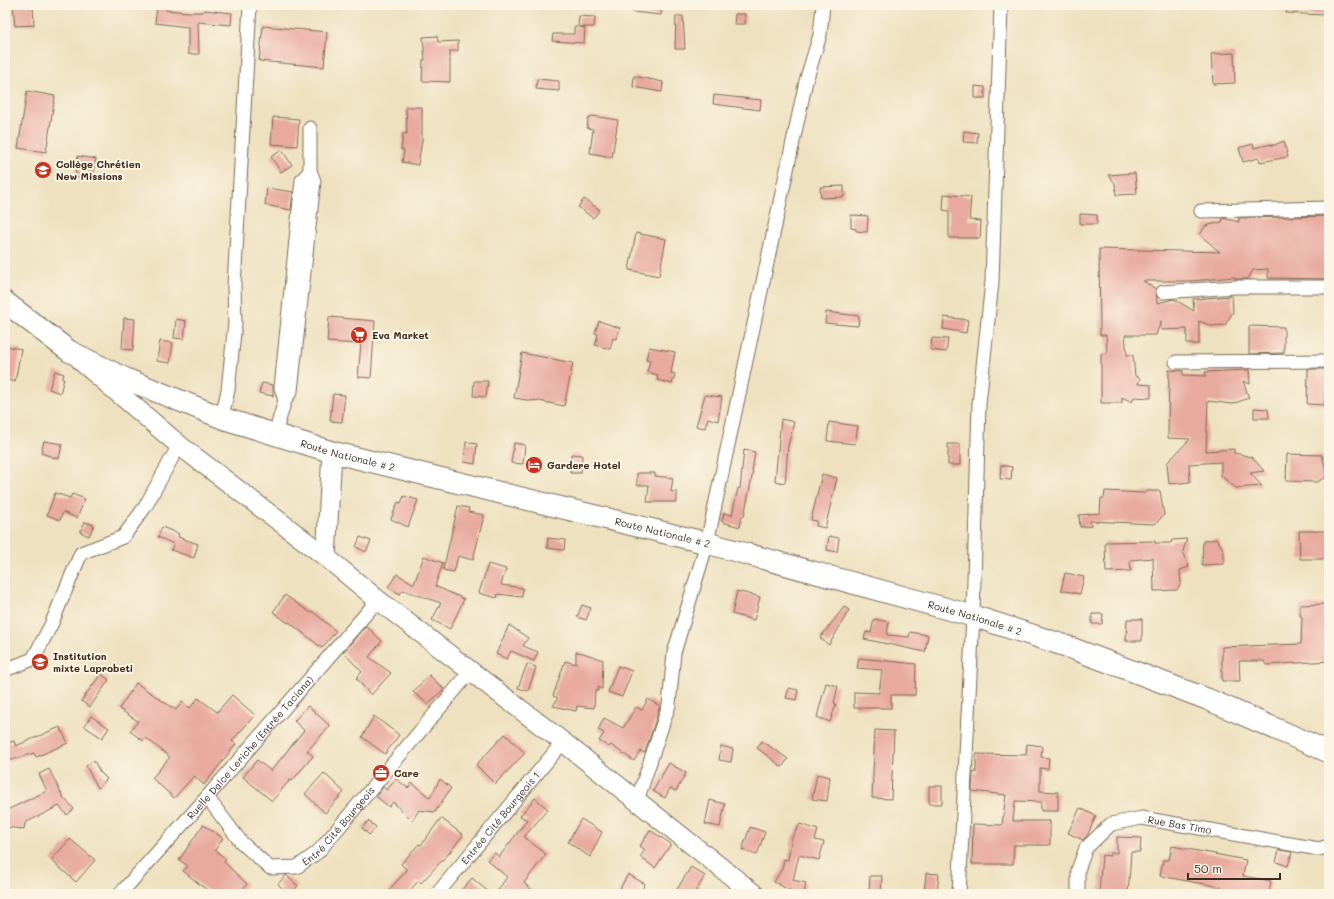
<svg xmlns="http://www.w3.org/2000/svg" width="1334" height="899" font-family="Mali,sans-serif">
<rect width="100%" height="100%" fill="#fcf5e5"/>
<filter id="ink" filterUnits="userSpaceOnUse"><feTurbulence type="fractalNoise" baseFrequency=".025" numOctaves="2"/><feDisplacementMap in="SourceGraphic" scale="8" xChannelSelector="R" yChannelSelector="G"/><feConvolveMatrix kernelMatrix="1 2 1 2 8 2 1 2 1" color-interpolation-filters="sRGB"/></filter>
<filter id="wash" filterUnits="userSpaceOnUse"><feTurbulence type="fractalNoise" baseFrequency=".012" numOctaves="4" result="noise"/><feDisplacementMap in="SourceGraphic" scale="16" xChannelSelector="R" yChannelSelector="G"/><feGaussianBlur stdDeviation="0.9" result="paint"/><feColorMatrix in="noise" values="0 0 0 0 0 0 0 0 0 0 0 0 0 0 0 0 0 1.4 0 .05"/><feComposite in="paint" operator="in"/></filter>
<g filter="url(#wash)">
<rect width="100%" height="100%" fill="#eee1c0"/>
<g id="blocks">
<path fill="#e8a99e" d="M13,5h20l1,20 -19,1z
M634,5l28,1 -1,9 -28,-3z
M1286,5h38v10l-38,-2z
M157,6l9,1v3l22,2h15l1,-2 28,3 -1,12 -33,-3 1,32h-11v-27l-33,-4z
M735,14h10v10h-11z
M579,16l16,1 -1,10h-15l6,1 -1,15 -32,-2 1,-7h21v-7h4z
M676,16h7l2,33h-10z
M263,26l64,6 -3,35 -65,-6z
M437,36l1,6 20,-1v10h-8v31l-28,-1 1,-21h2l-2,-23z
M1234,53l1,30 -22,1 -2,-30z
M634,76l29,6 -1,10 -29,-5z
M537,79l22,2v10l-23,-2z
M975,86l10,1v11h-10z
M27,91l28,5 -9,56 -28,-4z
M714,95l47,5 -1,10 -47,-6z
M406,107h16v33l-4,25 -16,-3 2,-12h-3l2,-17 4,1z
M592,116l26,4 -6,37 -22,-4 3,-24 -6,-1 1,-9z
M273,117l26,2 -2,27 -26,-2z
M964,131l14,2 -1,10 -14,-1z
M1284,141l4,16 -28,5 -1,-4 -16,4 -4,-14 14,-4 1,4 18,-4v2z
M282,150l10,15 -11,7 -10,-15z
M78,156l18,3 -3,18 -9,-2v3l-9,-1z
M1135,173l2,21 -21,1 -1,-12 -7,-8z
M844,186v11l-23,1 -1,-11z
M267,188l26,4 -2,18 -26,-5z
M944,194l27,3 -2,23 12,1 -1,17h-31v-27l-6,-1z
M584,199l16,11 -7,8 -15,-11z
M1080,214l17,1v9h-17z
M851,215l17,1 -1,16 -11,-1v-2l-5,-1z
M1329,216v63l-61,-1v-9l-15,1 -5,9h-13v-2l-43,4h-49l13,8 1,14 17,-4 20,12 -1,-12 39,-3 1,16 -8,13 -14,1 -12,-5v23h-12v-15l-26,1v-9l-5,14h-31l2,20h6l2,21 5,2 -2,6 13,1v13l-17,-1 -2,5 -10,-5v6h-21v-49l6,-1 -1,-18h-6l-1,-86 121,3 -20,-17 5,-9 17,-4 1,-4 16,4v-4z
M636,233l30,6 -7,37 -30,-6z
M826,312l33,4 -1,10 -33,-3z
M329,317l46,4 -4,57 -13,-1 3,-33 -34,-2z
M944,317l24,3 -2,13 -23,-4z
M124,318l11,1 -2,31 -11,-1z
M176,319l10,2 -2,18 -10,-1z
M599,321l21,7 -4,11 -3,-1 -3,11 -15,-4 3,-11 -3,-1z
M1249,326l35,1v26l-35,1z
M932,338l16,1 -2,13 -15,-2z
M160,341l13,2 -3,20 -13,-2z
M5,346l16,3 -6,33 -10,-3z
M649,347l26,5 -4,21 4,1 -3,10 -15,-4 1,-5 -11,-3 3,-11 -4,-1z
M522,353l51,10 -9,43 -30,-6 -1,1 -19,-3z
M1308,369h21v24h-4l-1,12 -17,-1z
M1169,370l14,1v4l23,1 -1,-4 44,-2 1,14 -7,-3 6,17 -17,6 -24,-3 -2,50 28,-2v4l18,4 12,14 -14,2 12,13 -26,2 -15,-12v-14l-32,2 1,18 -21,2 -2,-21 23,-24 -22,-1z
M55,371l9,3 -2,5h2l-4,14 -11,-4z
M474,381h14l-2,16 -13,-1z
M262,383l11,2v11l-14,-3z
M333,394l12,1 -3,27 -12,-1z
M705,395l17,2 -4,24 -10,-3 -3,10 -9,-2z
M1254,408l14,1 1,9h-15z
M781,419l13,3 -6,24 -3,37 -10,-2z
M829,422l29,4 -3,18 -28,-3z
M44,441l18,3 -3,15 -18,-6z
M466,442l11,2 -2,20 -11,-2z
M514,443l11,2 -2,19 -12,-1z
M948,444h12v21h-12z
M744,450l11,2 -3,20h1l-9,44h-2l-2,11 -18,-5 2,-9 8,2 6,-27 2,1z
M571,454l11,1 -1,18h-11z
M1287,454l35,1 3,11 1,11 -9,5 -31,-1z
M1001,465l11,2 -1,13 -11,-1z
M637,473h18v3l18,2 -2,14h6v10h-30l2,-17h-12z
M822,474l15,4 -12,50 -9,-2 1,-5 -6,-1z
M1105,491l39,2 4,-2h12l4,24 -9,9 -65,-3 1,5 -11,1 -1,-12 21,-2 1,-15h3z
M55,493l15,5 2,-4 13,5 -8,19 -14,-6 -3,8 -13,-5z
M404,496l14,4 -10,27 -17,-8 7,-17 3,1z
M458,506l11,2 -1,4 16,3 -11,45 -15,-4 -4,16 -11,-2z
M85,522l9,3 -5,11 -9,-4z
M162,527l17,7 -1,3 20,7 -4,14 -23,-8 3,-6 -16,-7z
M1299,531h30v28h-29z
M829,536l10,2 -2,14 -10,-2z
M360,537l11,4 -5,11 -10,-5z
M548,538l17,2 -1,10 -17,-2z
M1187,539l-4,12 6,16 -9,3 1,13 -4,7 -23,1 -1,-33 -23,2 1,11 -25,1 -1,-30 50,-1v2h16l1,-3z
M1217,539l7,12v13l-22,1 1,-24z
M424,556l19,7 -8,23 29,13 -14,30 -18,-9 9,-17 -38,-13 -3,4 -12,-7 9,-13 17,10z
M488,564l18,5 -5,16 22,3 -1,9 -24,-3 -1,4 -18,-5z
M1065,573l19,4 -4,17 -19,-4z
M737,591l23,6 -6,23 -22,-6z
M285,595l26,18 1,-2 24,20 -14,17 -33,-26 -1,1 -15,-11z
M1329,604v57l-63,4 -2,-4h-25l1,20h-18v-34l79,-3 1,-27 -2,-1v-11z
M582,605l9,3 -5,12 -9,-3z
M844,607l5,3 -20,35 -9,-7z
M1092,614h11l-1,10h-10z
M874,619l15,3 -2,13 22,2 1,-5 18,3 -3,17 -61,-13 2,-7 5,1z
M1127,619h15v22h-16z
M509,625l19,13 -5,8 15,6 -4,9 -23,-10 -4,8 -11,-5z
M366,626l16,15 -13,16 22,16 -20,22 -15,-17 6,-6 -19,-20z
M576,652l7,1 20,7 -1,29 -4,-2v4h-3l-1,17 -17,-2 -1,5 -23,-5 5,-8 -5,-2 12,-35 11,3z
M859,658l57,6 -1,31h-24v13h-37v-16l25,1 3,-23 -25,-2z
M527,664l9,3 -8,24 -10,-3z
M618,666l14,5 -10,26 -14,-5z
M101,674l8,6 -19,27 -9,-6z
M429,675l15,14 -16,15 -15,-12z
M136,683l40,27 6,-8 8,6 8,-10 19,14 15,-17 23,20 -23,26 4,3 -32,41 -10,-9 -20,22 -22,-20 18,-21 -24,-19 -3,3 -13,-10 8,-10 -19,-12z
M826,683l12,3 -4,17 2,1 -6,18 -13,-5z
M789,688l9,2 -2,10 -10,-2z
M648,699l12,7 -15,47 -5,-2 -6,10 -23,-16 -2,2 -10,-6 5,-8 -6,-3 6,-12 19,10 13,-21 6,3z
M308,706l22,20 -23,25 6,5 -21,25 -2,-1 -18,21 -29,-24 14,-17 14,11 33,-41 -10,-9z
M91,716l18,12 -7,10 -18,-12z
M374,716l25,19 -14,19 -23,-17z
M60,727l8,16 -32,14 -2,-4 -29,9v-18l9,-3 2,5z
M875,730l19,1 -3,68 -19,-1z
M505,734l20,19 -30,31 -19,-19z
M762,741l26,18 -6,8 -25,-19z
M1027,744l15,2 -1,11 8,1 -1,11 -8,-1v23l18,1v19h-17v-9l-26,-1 -2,20h37v24h-36l-1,19h-41l1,-40 29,1 4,-30 -34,-4 1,-19 3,1v-19l50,1z
M721,746l12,3 -2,13 -12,-2z
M94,761l6,11 7,7 -9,9 -12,-22z
M669,763l17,10 -10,18 -6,-3 -5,10 -12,-7z
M49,769l14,28 11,12 -7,6 -8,-9 -34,17 -1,6 -19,-2v-16l42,-20 -8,-17z
M324,773l20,19 -19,21 -20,-19z
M817,774l13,3 -3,24 -15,-2z
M396,779l12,9 4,-5 18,15 10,-19 11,9 -16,24 -16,-2 -7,11 -19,-19 -4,5 -13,-11 7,-9 4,3z
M929,786h13v18h-13z
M535,798l13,11 -24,28 22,17 -22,29 12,11h-32l-6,-4 9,-13 -20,-17 8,-7 4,4 28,-37 -7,-4z
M710,800l15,4 -5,23 -15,-3z
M1080,808l16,8 -9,20 -4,4 -15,-7z
M441,818l22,17 -13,17 -29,31 -3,-2 -11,13h-13l-5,-4 18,-20 -6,-6 18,-20 2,1z
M581,819l21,13 -12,25 -22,-15z
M368,821l8,6 -7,8 -7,-7z
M800,824l18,6 -3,10 9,2 -5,18 -20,-5 -6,25 13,3 -2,11h-14l1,-3 -17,-9 8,-13 2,-10 4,1 4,-23z
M203,825l20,13 -8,12 11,9 -2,3 23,22 -8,10h-27l-29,-23 5,-5 -9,-6z
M750,827l15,5 -8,23 -15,-5z
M650,830l21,14 -16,24 -15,-11 5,-7 -5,-4z
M1117,837l24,1 -1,14h-9l-3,42h-29l3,-39 8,1v-3h7z
M70,839l25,21 -19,22 -25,-22z
M1172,846l74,14 -3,16 28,5 -2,13h-49l1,-7 -61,-11 3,-16h6z
M1279,850l13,2 -4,14 -12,-4z
M691,867l14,9 -11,18h-20z
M926,873l13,1 -2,20h-13z
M628,874l17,10 -6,10h-22z
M286,875l12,11 -8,8h-12l4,-6 -4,-4z
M870,876h12l-1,18h-12z
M472,878l19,16h-33z"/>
</g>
</g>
<g filter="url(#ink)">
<use href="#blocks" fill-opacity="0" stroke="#7a6a57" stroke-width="1"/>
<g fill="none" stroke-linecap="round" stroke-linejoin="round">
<defs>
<g id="street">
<path d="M1201,211l128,-3"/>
<path d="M1163,292l72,-5h94"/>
<path d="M1176,362l153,-1"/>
<path d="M285,400l-4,-12 21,-208 8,-9"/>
<path d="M225,419l-2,-7 5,-22 7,-67 -1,-37 16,-281"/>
<path d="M275,434l10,-34 6,-9 23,-210 -4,-10v-43"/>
<path d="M5,670l28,-11 18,-34 30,-72 42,-16 22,-30 34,-62"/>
<path id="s1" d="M207,797l34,45 29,26 27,-1 21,-15 153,-181"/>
<path d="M637,801l32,-96 5,-52 33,-110 99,-462 14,-46 3,-30"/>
<path id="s2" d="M120,894l87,-97 171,-197"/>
<path id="s3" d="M437,894l126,-152"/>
<path d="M959,894l14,-278 6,-212 13,-122 9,-277"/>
<path id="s4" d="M1078,894v-24l8,-22 25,-24 31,-6 177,31 10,-3"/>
</g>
<path id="secondary" d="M81,361l98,84 147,112 52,43 185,142 191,152
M326,557l6,-105"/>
<g id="primary">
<path id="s5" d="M5,302l64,49 57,28 99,40 107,33 375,91 266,73 90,29 144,54 122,53"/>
</g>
</defs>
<use href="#street" stroke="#7a6a57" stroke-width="15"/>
<use href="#secondary" stroke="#7a6a57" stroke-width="21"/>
<use href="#primary" stroke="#7a6a57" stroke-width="23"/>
<use href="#street" stroke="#fff" stroke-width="13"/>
<use href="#secondary" stroke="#fff" stroke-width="19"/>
<use href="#primary" stroke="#fff" stroke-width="21"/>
</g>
</g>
<defs>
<symbol id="school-disc" viewBox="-11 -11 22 22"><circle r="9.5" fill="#c8321e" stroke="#fcf5e5"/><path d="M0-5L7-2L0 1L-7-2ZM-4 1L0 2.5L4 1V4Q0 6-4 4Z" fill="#fff"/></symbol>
<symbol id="supermarket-disc" viewBox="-11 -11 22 22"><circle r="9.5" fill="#c8321e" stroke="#fcf5e5"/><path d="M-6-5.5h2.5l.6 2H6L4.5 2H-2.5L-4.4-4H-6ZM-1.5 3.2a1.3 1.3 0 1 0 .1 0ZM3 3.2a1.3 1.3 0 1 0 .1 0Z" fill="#fff"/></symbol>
<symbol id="hotel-disc" viewBox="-11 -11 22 22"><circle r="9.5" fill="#c8321e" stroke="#fcf5e5"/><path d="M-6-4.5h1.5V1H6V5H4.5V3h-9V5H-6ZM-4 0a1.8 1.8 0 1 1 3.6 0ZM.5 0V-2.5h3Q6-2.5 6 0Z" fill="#fff"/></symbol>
<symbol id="office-disc" viewBox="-11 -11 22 22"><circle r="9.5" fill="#c8321e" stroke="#fcf5e5"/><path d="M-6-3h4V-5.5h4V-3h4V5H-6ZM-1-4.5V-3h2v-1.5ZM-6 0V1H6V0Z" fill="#fff"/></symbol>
</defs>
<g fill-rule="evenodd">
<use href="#school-disc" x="33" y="160" width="20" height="20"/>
<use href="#supermarket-disc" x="349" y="325" width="20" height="20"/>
<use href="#hotel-disc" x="524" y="455" width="20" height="20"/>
<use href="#school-disc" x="30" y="652" width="20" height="20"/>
<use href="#office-disc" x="371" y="763" width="20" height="20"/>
</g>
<g text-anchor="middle" stroke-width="4" stroke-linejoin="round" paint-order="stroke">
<g font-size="10" font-weight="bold" fill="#3b2a1e" stroke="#fcf5e5" text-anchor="start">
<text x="56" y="168">Collège Chrétien<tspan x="56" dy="12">New Missions</tspan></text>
<text x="372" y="339">Eva Market</text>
<text x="547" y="469">Gardere Hotel</text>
<text x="53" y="660">Institution<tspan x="53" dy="12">mixte Laprobeti</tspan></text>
<text x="394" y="777">Care</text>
</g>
<g font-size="10" fill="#3b2a1e" stroke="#fcf5e5">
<text dy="4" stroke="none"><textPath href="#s5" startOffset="379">Route Nationale # 2</textPath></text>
<text dy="4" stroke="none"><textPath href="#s5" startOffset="703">Route Nationale # 2</textPath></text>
<text dy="4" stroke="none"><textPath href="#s5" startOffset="1027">Route Nationale # 2</textPath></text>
<text dy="4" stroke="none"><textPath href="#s2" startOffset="196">Ruelle Dalce Leriche (Entrée Taciana)</textPath></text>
<text dy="4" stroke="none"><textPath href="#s3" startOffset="99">Entrée Cité Bourgeois 1</textPath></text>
<text dy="4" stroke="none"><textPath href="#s1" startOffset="181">Entré Cité Bourgeois</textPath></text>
<text dy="4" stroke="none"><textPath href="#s4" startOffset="152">Rue Bas Timo</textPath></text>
</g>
</g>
<rect width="1334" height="899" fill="none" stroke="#fcf5e5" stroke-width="20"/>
<path d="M1188 873v6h92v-6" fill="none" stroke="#3b2a1e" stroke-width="2"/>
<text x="1194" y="873" font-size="12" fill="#3b2a1e" stroke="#fcf5e5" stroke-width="3" paint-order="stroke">50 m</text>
</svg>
